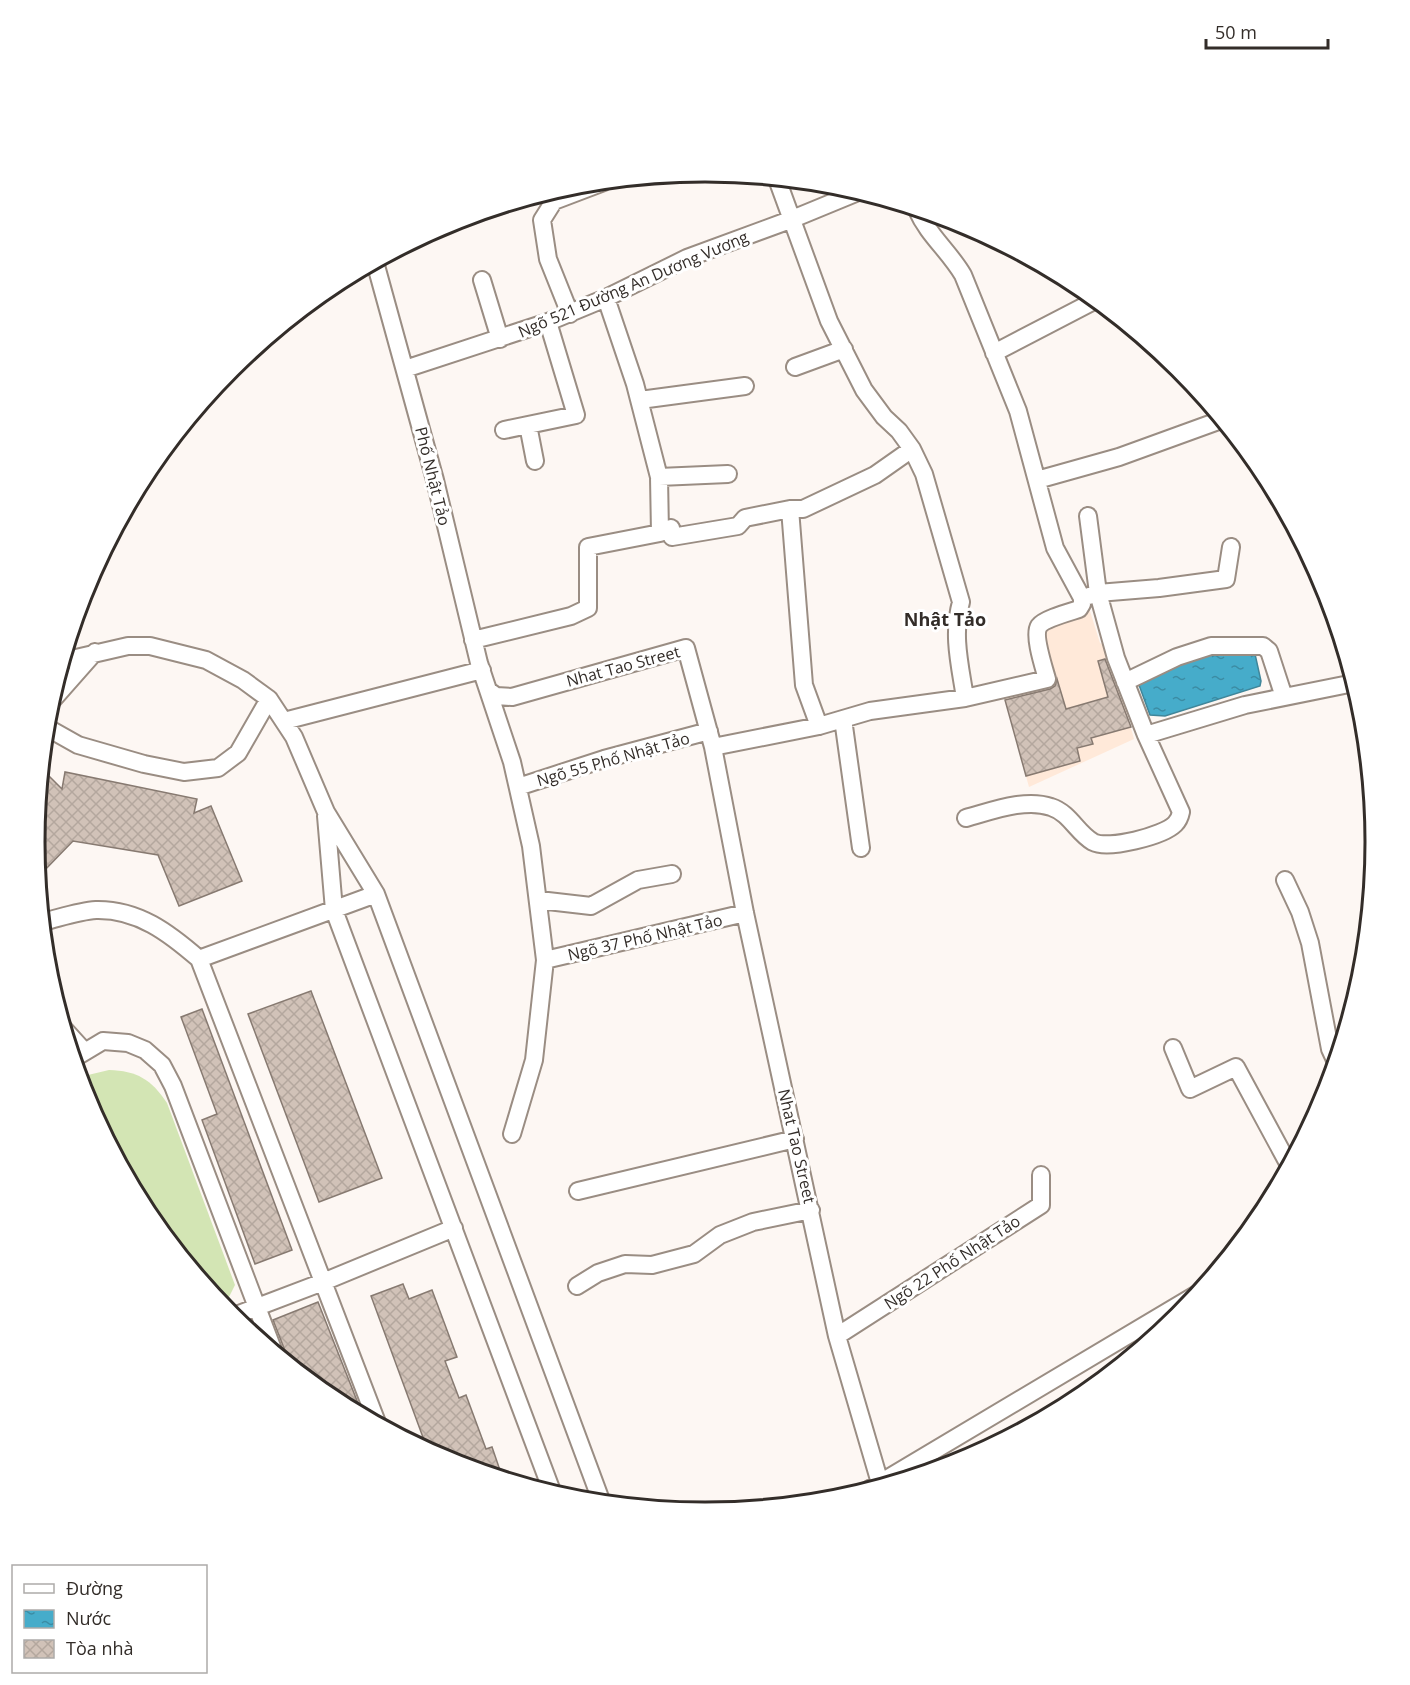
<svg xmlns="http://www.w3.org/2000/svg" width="1410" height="1685" font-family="'Open Sans',sans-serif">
<defs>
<pattern id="water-ripples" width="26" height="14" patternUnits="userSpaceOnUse" patternTransform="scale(1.5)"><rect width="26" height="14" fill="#46acca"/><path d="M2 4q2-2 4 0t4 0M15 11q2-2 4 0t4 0" fill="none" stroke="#3b8ca4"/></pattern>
<pattern id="building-cross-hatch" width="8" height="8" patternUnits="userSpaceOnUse" patternTransform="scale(1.5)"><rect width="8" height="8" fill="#d1c2b8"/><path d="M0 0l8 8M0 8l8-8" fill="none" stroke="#b4a79e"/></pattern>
</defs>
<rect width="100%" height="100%" fill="#fdf7f3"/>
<path fill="#ffe9d9" d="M1089,608l11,35 8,3 26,93 -105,48 -26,-94 49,-13 -12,-46 7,-9z"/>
<path fill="#d3e5b4" d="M109,1070c28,1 42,9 58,33l68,182 -8,16 -7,3 -73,-89 -62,-116 -5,-20 8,-4z"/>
<path fill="url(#water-ripples)" stroke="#40869a" stroke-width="1.5" d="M1208,653l47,1 6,27 -1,5 -95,30 -15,-1 -11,-30 1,-6z"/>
<path fill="url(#building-cross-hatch)" stroke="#877a71" stroke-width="1.5" d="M1105,659l26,68 -40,11 2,6 -16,4 3,13 -54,15 -21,-76 45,-11 5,-3 2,-7 9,30 42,-12 -10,-36z
M42,769l20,20 3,-17 132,27 -3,14 17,-7 31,75 -63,25 -21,-51 -85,-14 -35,36 -4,-35z
M311,991l71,187 -63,24 -71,-188z
M202,1009l90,241 -37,14 -53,-144 15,-6 -36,-97z
M403,1284l6,15 23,-9 25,67 -12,4 14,37 7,-3 20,54 6,-2 11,32 -55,-17 -20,-11 -57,-155z
M318,1302l45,114 -31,-16 -41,-34 -18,-46z"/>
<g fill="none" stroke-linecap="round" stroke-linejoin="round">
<defs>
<path id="minor" d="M777,179l52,142 35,69 20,27 15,14 13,18 12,25 37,128c-9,33 -1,63 4,96
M917,210c11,25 32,41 46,65l55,136 37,137 27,50
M375,262l60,218 44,183 33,99 19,84 14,114 -11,100 -22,74
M482,280l18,59
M606,298l29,86 24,93 1,56
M570,314l-22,-55 -6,-39 12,-19 50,-19
M994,353l102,-53
M795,367l49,-18
M405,369l143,-47 58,-24 81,-40 103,-38 68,-28
M640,400l105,-14
M528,425l7,36
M504,430l72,-15 -28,-93
M659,477l69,-3
M1037,480l82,-23 102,-37
M790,509l14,176 15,41
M1088,516l10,77 18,65 30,77 99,-30 109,-22
M1089,596l9,-3 61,-5 67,-9 5,-32
M473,640l98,-24 17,-8v-61l72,-14 11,-5 1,9 66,-11 7,-8 45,-9h13l72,-34 37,-26
M63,661l65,-15h22l56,14 37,20 26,19 25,38 32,75 50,82 226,609
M1125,682l52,-25 34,-11h52l6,5 15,46
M489,691l7,5 16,1 174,-49 27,99 32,166 92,423 43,147
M50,703l45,-51
M843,719l18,129
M284,721l198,-51
M46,727l32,18 66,19 40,8 34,-4 20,-15 31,-54
M713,747l106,-21 51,-15 95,-13 82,-19c-3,-11 -14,-44 -8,-53 5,-7 31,-14 40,-17l3,-5v-6
M518,787l86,-28 105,-28
M326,816l8,94 219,584
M966,818c26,-7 59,-20 85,-11 19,6 26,26 42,35 15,8 70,-6 82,-18 4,-4 5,-7 6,-12l-35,-77
M1285,880l15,32 10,31 20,106 6,13
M539,900l52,6 47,-26 34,-6
M43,925l3,-4c16,-4 34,-10 50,-11 42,-1 73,23 103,49l179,466
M199,959l177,-65
M545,960l200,-47
M64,1029l20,22
M1173,1048l17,41 46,-22 53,98
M73,1059l30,-18 25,2 17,7 17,15 11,21 101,266
M578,1191l217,-52
M577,1286l21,-13 27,-9 27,1 42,-11 26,-19 33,-13 58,-12
M231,1317l92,-35 131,-54
M837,1336l204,-131v-30
M868,1490l329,-196"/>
</defs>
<use href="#minor" stroke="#9a8d83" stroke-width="20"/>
<path stroke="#b2aca8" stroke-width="3" stroke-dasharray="4.5 3" stroke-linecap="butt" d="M211,392l74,-68"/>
<use href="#minor" stroke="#fff" stroke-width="16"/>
</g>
<g text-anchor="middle" stroke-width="6" stroke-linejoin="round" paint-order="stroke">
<g font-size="16" fill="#332d29" stroke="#fff">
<text transform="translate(633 284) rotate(-23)" y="6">Ngõ 521 Đường An Dương Vương</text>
<text transform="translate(433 476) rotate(76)" y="6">Phố Nhật Tảo</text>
<text transform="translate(623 666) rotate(-15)" y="6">Nhat Tao Street</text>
<text transform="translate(613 759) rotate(-16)" y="6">Ngõ 55 Phố Nhật Tảo</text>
<text transform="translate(645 937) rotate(-13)" y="6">Ngõ 37 Phố Nhật Tảo</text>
<text transform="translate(797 1146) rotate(77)" y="6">Nhat Tao Street</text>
<text transform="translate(952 1262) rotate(-33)" y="6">Ngõ 22 Phố Nhật Tảo</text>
</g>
<g font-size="18" font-weight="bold" fill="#332d29" stroke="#fff">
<text x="945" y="626">Nhật Tảo</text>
</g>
</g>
<path d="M0 0H1410V1685H0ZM45 842a660 660 0 1 1 1320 0a660 660 0 1 1-1320 0Z" fill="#fff" fill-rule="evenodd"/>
<path fill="none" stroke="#332d29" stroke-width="3" d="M45 842a660 660 0 1 1 1320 0a660 660 0 1 1-1320 0Z"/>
<rect x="12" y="1565" width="195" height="108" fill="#ffffff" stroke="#adaba9" stroke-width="1.5"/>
<rect x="24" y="1584" width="30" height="9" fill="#ffffff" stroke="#adaba9" stroke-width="1.5"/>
<text x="66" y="1595" font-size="18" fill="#332d29">Đường</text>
<rect x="24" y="1610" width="30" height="18" fill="url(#water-ripples)" stroke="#adaba9" stroke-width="1.5"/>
<text x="66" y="1625" font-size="18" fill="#332d29">Nước</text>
<rect x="24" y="1640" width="30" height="18" fill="url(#building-cross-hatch)" stroke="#adaba9" stroke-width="1.5"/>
<text x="66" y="1655" font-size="18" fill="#332d29">Tòa nhà</text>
<path d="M1206 39v9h122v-9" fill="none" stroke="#332d29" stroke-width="3"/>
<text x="1215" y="39" font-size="18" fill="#332d29" stroke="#ffffff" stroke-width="4.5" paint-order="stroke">50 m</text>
</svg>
